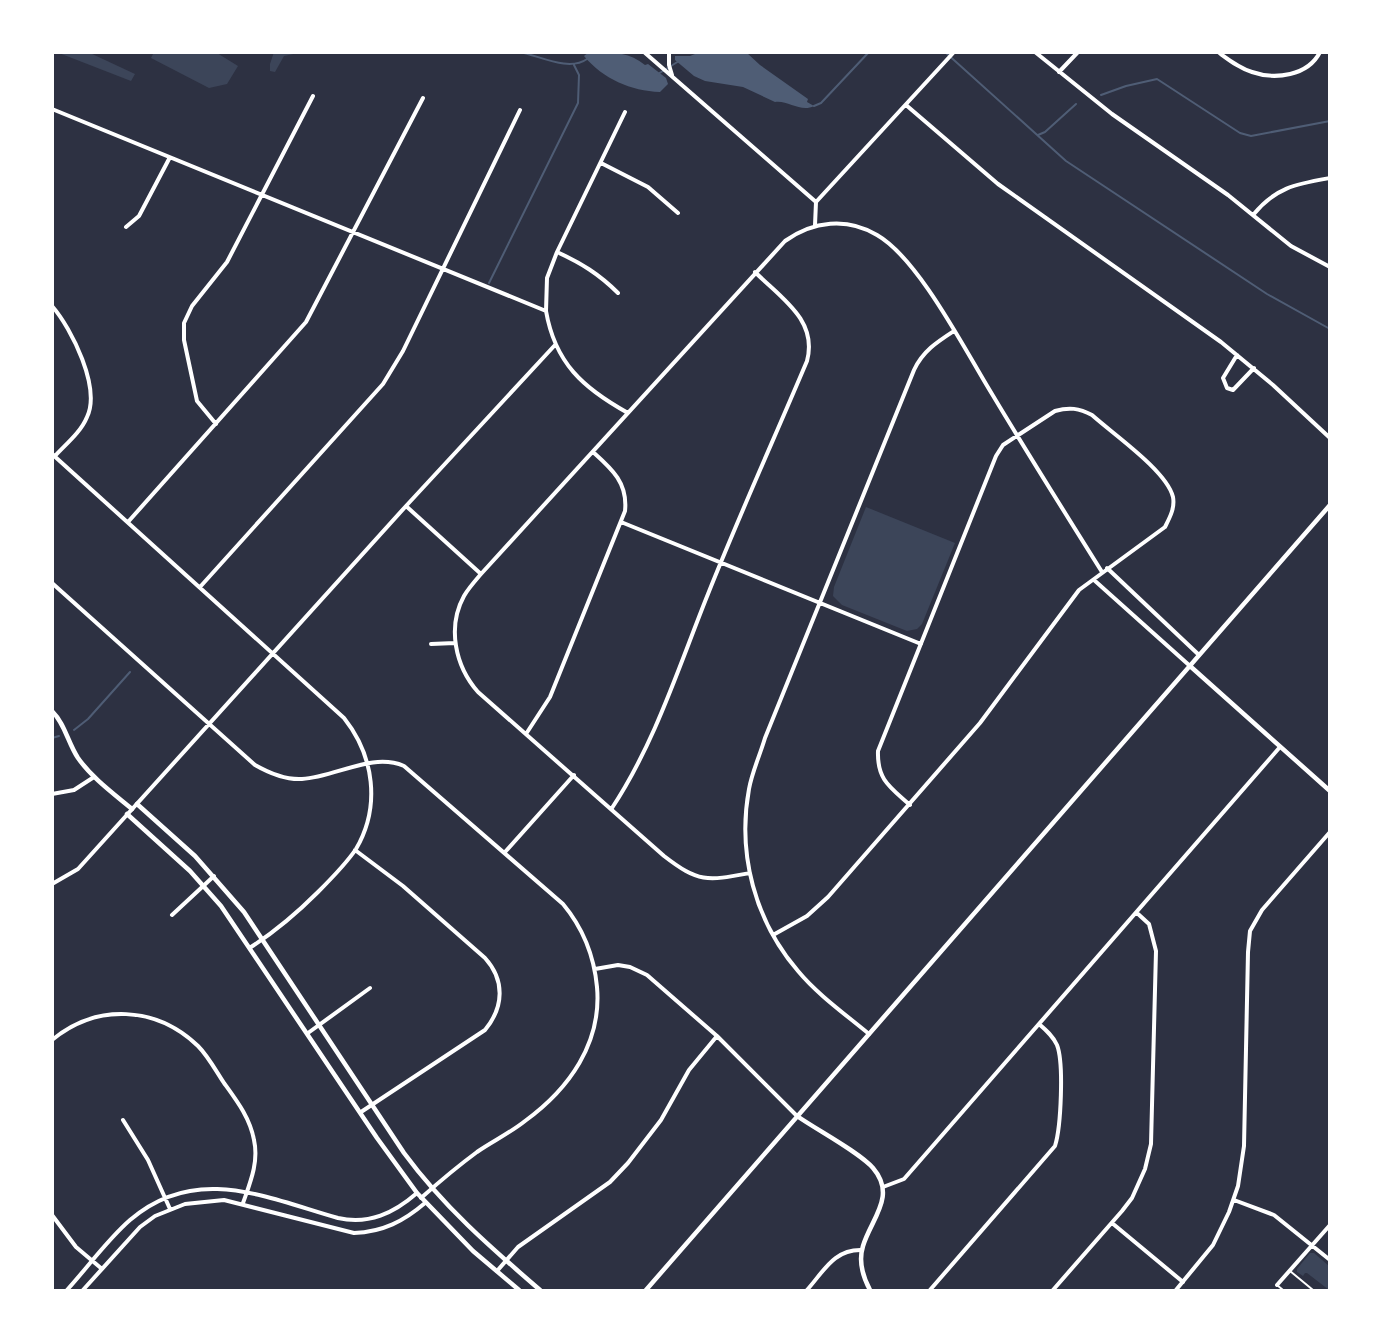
<svg xmlns="http://www.w3.org/2000/svg" width="1382" height="1343" font-family="'DM Sans',sans-serif">
<rect width="100%" height="100%" fill="#2d3142"/>
<path fill="#3c4559" d="M154,52l63,1 21,13 -11,18 -18,4 -58,-30z
M274,52h24v1l-14,3 -9,16 -5,-1v-7z
M59,53h31l45,21 -4,7z
M866,507l89,36 -33,81 -5,5 -10,2 -65,-26 -9,-9 1,-9z
M1310,1253h4l15,13v24l-22,-17h-2l-2,3 -6,-4v-3z"/>
<path fill="#4f5d75" d="M589,52c21,0 39,-1 56,13l3,-1 18,14 2,6 -8,8c-29,-1 -57,-13 -76,-36z
M700,52l47,1 13,12 48,34 -1,3 7,4c-13,7 -26,-6 -39,-4l-32,-15 -38,-6 -11,-5 -19,-16v-4h15z"/>
<g fill="none" stroke-linecap="round" stroke-linejoin="round">
<path stroke="#4f5d75" stroke-width="2" d="M520,52c20,4 49,20 67,7
M945,52l121,109 201,133 63,35
M658,74l21,-13
M1101,95l25,-9 31,-7 83,54 11,3 79,-15
M814,106l7,-3 48,-51
M1038,135l7,-3 31,-28
M489,283l89,-180 1,-28 -5,-10
M74,730l14,-11 42,-47
M52,738l7,-2"/>
<path stroke="#fff" stroke-width="2" d="M1290,1271l23,19
M1277,1285l6,5"/>
<path stroke="#fff" stroke-width="4" d="M644,52l172,150
M669,52v13l3,10
M1035,52l77,62 116,81 63,51 39,21
M1218,52c11,8 21,16 34,20 23,8 56,4 68,-20
M1059,72l19,-20
M906,105l92,79 223,158 52,43 57,53
M52,109l494,202c9,52 37,77 82,102
M601,163l47,24 30,26
M1253,215c23,-28 43,-31 77,-37
M815,225l1,-23 138,-150
M126,227l13,-11 30,-57
M557,252c24,11 42,22 61,41
M52,306c20,23 49,82 35,111 -6,15 -21,27 -32,39
M546,311l1,-33 10,-26 68,-140
M1237,355l-14,23 4,10 6,2 21,-22
M216,424l-19,-23 -13,-61v-17l8,-17 35,-44 86,-166
M52,454l292,264c30,38 37,88 12,131 -10,15 -25,30 -38,43 -21,21 -42,39 -67,55
M406,506l75,68
M128,522l178,-200 117,-224
M621,522l300,122
M1107,568l92,87
M1094,580l96,86
M52,583l203,182c14,8 30,15 47,14 34,-2 70,-27 102,-13l159,138c20,24 31,51 34,83 5,56 -28,102 -72,134 -15,12 -32,20 -48,31 -19,14 -38,30 -56,46
M200,587l183,-203 20,-33 117,-241
M431,644l24,-1
M526,734l24,-37 75,-186c3,-28 -13,-42 -32,-59
M52,794l22,-4 20,-13
M612,808c43,-65 67,-142 96,-214 31,-78 66,-155 99,-233 11,-41 -26,-63 -52,-89
M355,850l48,36 82,72c20,22 19,49 0,72l-124,82
M505,852l69,-77
M750,873c-43,8 -51,10 -86,-17l-186,-164c-23,-26 -31,-65 -14,-96 4,-7 11,-15 17,-22l304,-333c28,-20 62,-24 92,-6 42,24 89,117 115,159 36,60 73,119 110,178
M52,884l26,-15 328,-363 149,-161
M172,915l42,-39
M773,935l34,-19 21,-19 152,-174 99,-133 86,-63c5,-10 10,-19 8,-30 -6,-26 -60,-63 -81,-82 -13,-7 -23,-8 -37,-4l-52,34 -7,11 -118,295c-1,29 12,36 32,54
M595,969l23,-4 12,2 17,8 70,61 80,80
M308,1033l62,-45
M869,1034c-24,-20 -51,-39 -71,-63 -43,-50 -61,-117 -49,-182 3,-17 11,-34 16,-51l149,-368c9,-19 23,-28 40,-39
M52,1040c45,-37 104,-34 146,6 10,10 18,25 26,37 13,18 26,35 30,57 5,22 -4,43 -11,63
M123,1120l25,40 22,49
M883,1187l21,-8 376,-432
M1234,1200l40,15 56,45
M52,1215l24,32 26,22
M1112,1223l71,59
M497,1271l21,-24 92,-65 18,-19 33,-43 28,-50 28,-34
M1277,1285l53,-60
M67,1290c21,-23 40,-50 63,-70 66,-57 137,-22 208,-2 31,7 56,-5 79,-25
M83,1290l57,-63 15,-11 30,-12 39,-4 130,33c29,-1 50,-12 71,-30
M807,1290c17,-19 27,-41 55,-40
M930,1290l125,-144c6,-19 9,-83 2,-101 -4,-9 -11,-15 -18,-21
M1053,1290l69,-79 10,-13 13,-29 6,-25 5,-193 -7,-27 -12,-11
M1176,1290l37,-45 16,-33 9,-26 6,-40 4,-194 2,-21 12,-21 68,-78"/>
<path stroke="#fff" stroke-width="4.5" d="M1190,666l140,125
M52,711c13,13 16,32 26,47 14,20 36,36 54,51
M137,804l58,52 49,56 160,241c39,53 86,94 136,137
M127,814l63,57 31,35 156,232 40,55 56,58 46,39
M797,1116c20,14 62,36 76,52 24,28 -2,51 -10,78 -5,16 0,31 7,44
M646,1290l684,-785"/>
</g>
<rect width="1382" height="1343" fill="none" stroke="#ffffff" stroke-width="108"/>
</svg>
